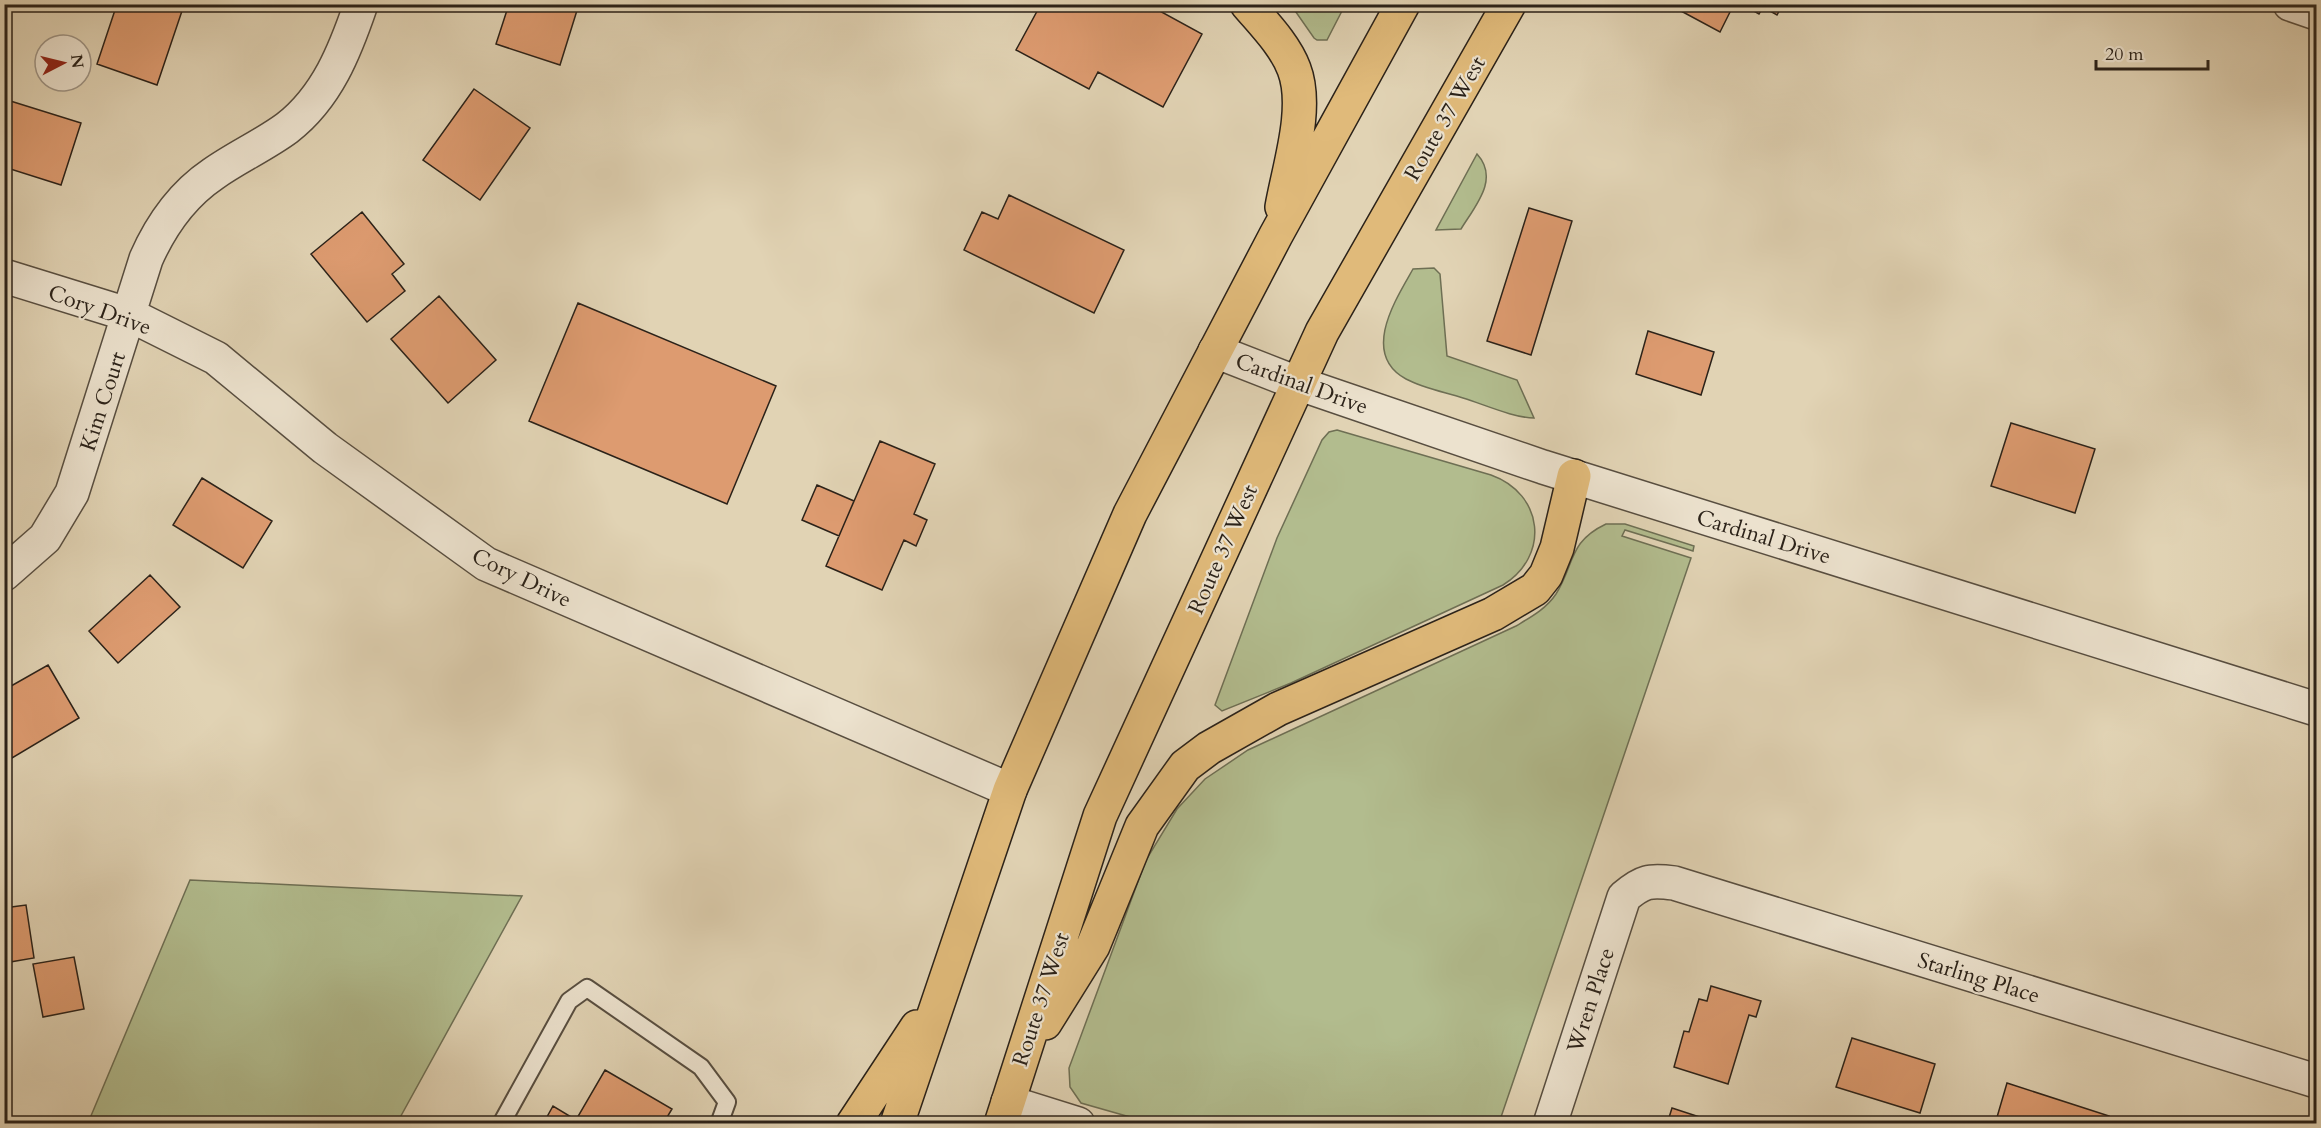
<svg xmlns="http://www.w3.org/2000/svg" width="2321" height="1128" font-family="Cardo,serif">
<rect width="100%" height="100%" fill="#e1d3b4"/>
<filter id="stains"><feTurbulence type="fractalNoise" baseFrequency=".00333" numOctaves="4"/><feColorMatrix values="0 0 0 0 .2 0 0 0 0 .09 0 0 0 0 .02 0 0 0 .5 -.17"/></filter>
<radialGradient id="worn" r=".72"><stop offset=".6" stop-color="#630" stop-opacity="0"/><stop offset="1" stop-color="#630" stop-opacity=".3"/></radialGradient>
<path fill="#b2bc8e" stroke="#6e6f54" stroke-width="1.5" d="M1291,5h54l-18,35h-10l-3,-2z
M1477,154c23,25 -2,52 -16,75l-25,1z
M1434,268l6,6 7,82 70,24 17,38c-20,0 -51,-14 -71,-20 -19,-6 -40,-10 -57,-19 -46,-25 -10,-80 7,-110z
M1337,430l154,45c53,19 59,81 12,110l-212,98 -69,28 -7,-6 62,-167 45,-98 7,-8z
M1606,524h19l69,22 -1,5 -68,-21 -3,6 69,22 -192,565h-348l-70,-20 -11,-16 -1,-19 77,-208 31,-51 28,-30 43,-29 268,-124c15,-9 30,-17 40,-32 19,-30 12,-52 50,-70z
M190,880l332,16 -125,227h-309z"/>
<path fill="#dd9b70" stroke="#2b2219" stroke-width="1.5" d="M117,4l67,1 -27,80 -60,-21z
M509,4h70l-19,61 -64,-21z
M1041,4h106l55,30 -39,73 -65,-35 -9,17 -73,-39z
M1668,4h66l-14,28z
M1741,4h42l-6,11 -14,-8 -4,7z
M474,89l56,39 -50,72 -57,-40z
M4,99l77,24 -20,62 -57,-18z
M1009,195l115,55 -30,63 -130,-63 18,-38 16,7z
M1529,208l43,13 -41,134 -44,-14z
M362,212l42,52 -12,10 13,17 -38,31 -56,-68z
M439,296l57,64 -48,43 -57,-64z
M578,303l198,83 -49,118 -198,-83z
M1648,331l66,21 -13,43 -65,-21z
M2011,423l84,26 -20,64 -84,-27z
M880,441l55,23 -21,50 13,6 -11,26 -12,-6 -22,50 -56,-24z
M202,478l70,43 -29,47 -70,-43z
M817,485l37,16 -15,35 -37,-16z
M150,575l30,32 -62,56 -29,-32z
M48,665l31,53 -67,40 -8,-13v-55z
M26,905l8,53 -30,5v-55z
M74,957l10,52 -41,8 -10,-53z
M1711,986l50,15 -5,16 -7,-2 -21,69 -54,-17 10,-36 5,1 10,-33 8,2z
M1852,1038l83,26 -15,49 -84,-26z
M605,1070l67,39 -9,15h-120l10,-18 23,14z
M2007,1083l102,33 -2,8h-112z
M1672,1108l49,16h-54z"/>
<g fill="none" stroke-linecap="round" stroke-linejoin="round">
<defs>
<path id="service" d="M501,1124l68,-123 18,-13 114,79 26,35 -8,22"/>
<path id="minor" d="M2290,4l26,9
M4,276l126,39 86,43 109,90 161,116 524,226
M4,574l41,-36 27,-45 74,-234c15,-34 36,-64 67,-85 24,-17 51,-29 74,-46 40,-31 58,-77 74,-124
M1008,1102l70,22
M1550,1124l74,-227c19,-16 25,-17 50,-14l642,198"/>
<path id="tertiary" d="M1215,351l82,32 246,84 773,242"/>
<path id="trunk" d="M1247,4c17,20 38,41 47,65 15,39 -5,98 -12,138
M1045,1023l48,-77 49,-120 43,-60 24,-18 69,-39 215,-95 42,-25 11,-14 11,-27 17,-72
M853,1124l64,-97
M897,1124l113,-334 120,-276 146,-279 127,-231
M1001,1124l99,-308 222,-484 187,-328"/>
</defs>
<use href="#service" stroke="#584e40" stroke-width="20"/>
<use href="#minor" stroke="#584e40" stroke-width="36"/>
<use href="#tertiary" stroke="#584e40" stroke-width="36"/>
<use href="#trunk" stroke="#2b2219" stroke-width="36"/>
<use href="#service" stroke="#ece2ce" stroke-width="16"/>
<use href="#minor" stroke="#ece2ce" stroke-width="33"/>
<use href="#tertiary" stroke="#ece2ce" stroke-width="33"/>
<use href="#trunk" stroke="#e0ba7a" stroke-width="33"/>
</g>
<g text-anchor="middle" stroke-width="4.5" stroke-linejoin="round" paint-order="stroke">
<g font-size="22" fill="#2b2219" stroke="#ece2ce">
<text transform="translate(1444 118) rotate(-60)" y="8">Route 37 West</text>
<text transform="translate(100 309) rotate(20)" y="8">Cory Drive</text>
<text transform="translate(1302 383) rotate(20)" y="8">Cardinal Drive</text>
<text transform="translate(102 401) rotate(-72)" y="8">Kim Court</text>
<text transform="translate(1764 536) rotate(17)" y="8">Cardinal Drive</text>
<text transform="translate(1222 549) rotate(-66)" y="8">Route 37 West</text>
<text transform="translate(522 577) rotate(26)" y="8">Cory Drive</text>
<text transform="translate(1979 977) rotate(17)" y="8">Starling Place</text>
<text transform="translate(1040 999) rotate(-72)" y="8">Route 37 West</text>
<text transform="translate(1590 1000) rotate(-72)" y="8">Wren Place</text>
</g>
</g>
<rect width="2321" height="1128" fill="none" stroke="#e1d3b4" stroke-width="24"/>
<rect x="6" y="6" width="2309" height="1116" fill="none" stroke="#2b2219" stroke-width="3"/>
<rect x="12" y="12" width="2297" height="1104" fill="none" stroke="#2b2219" stroke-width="1.5"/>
<g transform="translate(63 63) rotate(83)"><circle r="28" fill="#ece2ce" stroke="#9f9586" stroke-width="1.5"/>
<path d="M0-4.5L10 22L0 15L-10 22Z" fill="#8f2418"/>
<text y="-9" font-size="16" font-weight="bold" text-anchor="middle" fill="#2b2219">N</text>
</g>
<path d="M2096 60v9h112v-9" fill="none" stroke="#2b2219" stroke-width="3"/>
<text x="2105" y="60" font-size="18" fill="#2b2219" stroke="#ece2ce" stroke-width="4.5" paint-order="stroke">20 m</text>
<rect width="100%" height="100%" filter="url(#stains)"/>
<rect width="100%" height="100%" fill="url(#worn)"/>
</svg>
